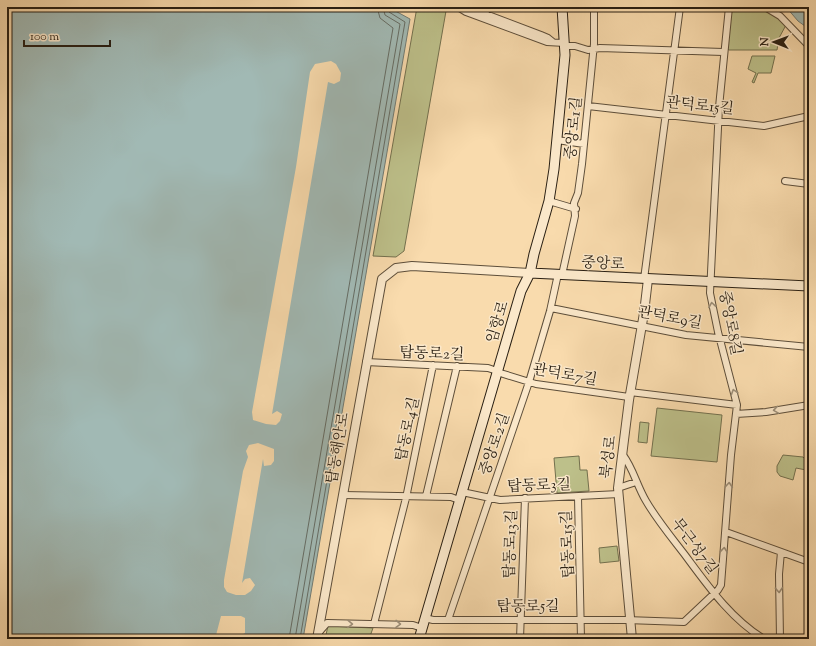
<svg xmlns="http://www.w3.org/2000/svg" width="816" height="646" font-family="'Sorts Mill Goudy','Noto Serif KR',serif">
<rect width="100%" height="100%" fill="#f9dbad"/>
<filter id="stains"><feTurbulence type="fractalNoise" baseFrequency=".005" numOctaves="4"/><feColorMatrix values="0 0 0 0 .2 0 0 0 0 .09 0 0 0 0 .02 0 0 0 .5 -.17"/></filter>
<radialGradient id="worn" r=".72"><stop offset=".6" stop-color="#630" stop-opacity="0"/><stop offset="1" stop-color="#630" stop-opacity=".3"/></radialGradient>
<path fill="#bdc08a" stroke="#73704e" d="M417,7h18l11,4 -42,240 -8,6 -23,-1z
M732,7c26,0 35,-1 54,18l-7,13 -2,12h-48l-3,-2z
M752,56h23l-4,17h-13l-4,10 -2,-1 4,-9 -8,-4z
M657,408l65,7 -5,47 -66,-6z
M640,422l9,1 -2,20 -9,-1z
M783,455l20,2 4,4 -1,9 -10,-2 -3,12 -13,-4 -3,-4v-6z
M579,456l1,14h7l2,21 -32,2 -3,-35z
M617,546l2,15 -19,2 -1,-15z
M328,626l45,2 -4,11h-44z"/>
<path fill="#a1b9b4" stroke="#717b74" d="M7,7h381l22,12 -107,620h-296z
M786,7h18l4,3 1,19 -11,-8z"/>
<path fill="#f9dbad" d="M331,61l5,3 5,9 -1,8 -6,3 -6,-2 -56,332 5,-3 5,3 -2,7 -4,4 -10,-1 -13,-4 -1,-8 44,-245 14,-95 5,-8z
M258,443l16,6v12l-3,4 -7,1 -1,-7 -21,124 3,-4 5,-1 5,7 -4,6 -6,4h-9l-9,-3 -3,-5v-7l19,-109 5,-14 -2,-6 3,-6z
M221,616h20l4,2v15l-5,3 -6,-1 -1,4h-18z"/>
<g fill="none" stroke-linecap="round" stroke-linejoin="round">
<path stroke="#656c64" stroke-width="1" d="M289,639l104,-611 -13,-10 -3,-11
M295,639l105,-615 -15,-9 -2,-8
M300,639l105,-617 -16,-10 -1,-5"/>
<defs>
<path id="minor" d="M458,7l8,5 81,30 18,1
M467,7l74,28 7,3 5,4
M765,7l15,9 29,30
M485,14l2,-5 11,-2
M565,46h10l13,4 12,-2 123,4
M588,106l176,20 45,-10
M557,140l27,4
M785,181l24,3
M549,201l27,8
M562,275l13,-59 -1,-13 4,-10 4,-29 12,-120v-37
M644,279l36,-272
M551,308l135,27 123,12
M366,362l122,6 9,3
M497,372l39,12 93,13
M630,392l107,13
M736,414l30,-2 43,-7
M623,455c10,13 14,31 23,46 11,19 26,37 39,54 23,31 46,64 79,84
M618,488l18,-6
M462,492l38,8 119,-6
M343,495l108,2 8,3
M426,496l31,-130
M578,497l3,142
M726,532l83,30
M425,618l8,2h193l58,2 34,-32 3,-5 10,-130 6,-50 -19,-73 -8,-39 9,-186 10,-100
M448,620l81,-238 21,-71 8,-37
M374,624l32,-126 27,-133
M320,631l7,-8 86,2 9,3
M520,639l5,-141
M780,639l-1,-65 2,-22"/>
<path id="tertiary" d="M317,639l65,-360 14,-11 16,-2 118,7
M632,639l-14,-151 11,-88 15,-87 4,-34"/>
<path id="secondary" d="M530,273l279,13
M419,639l102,-348 9,-18 4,-19 15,-53 5,-32 11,-114 -3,-48"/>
</defs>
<use href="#minor" stroke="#5d4e3a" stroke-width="8"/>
<use href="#tertiary" stroke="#5d4e3a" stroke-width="10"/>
<use href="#secondary" stroke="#291f13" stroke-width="11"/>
<use href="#minor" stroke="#fbe8ca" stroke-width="6"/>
<use href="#tertiary" stroke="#fbe8ca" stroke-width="8"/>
<use href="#secondary" stroke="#fbe8ca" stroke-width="9"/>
</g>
<defs><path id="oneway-chevron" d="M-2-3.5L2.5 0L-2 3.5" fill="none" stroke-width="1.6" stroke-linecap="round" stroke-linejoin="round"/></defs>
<g stroke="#9c8e78">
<use href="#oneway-chevron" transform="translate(712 305) rotate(-99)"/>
<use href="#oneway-chevron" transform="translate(734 392) rotate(-107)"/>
<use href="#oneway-chevron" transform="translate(776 410) rotate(171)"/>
<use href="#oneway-chevron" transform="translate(729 485) rotate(-86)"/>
<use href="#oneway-chevron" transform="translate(724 550) rotate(-84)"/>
<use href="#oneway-chevron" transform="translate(779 590) rotate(87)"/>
<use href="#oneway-chevron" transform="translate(350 624) rotate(1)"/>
<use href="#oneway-chevron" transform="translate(398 624) rotate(1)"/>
</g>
<g text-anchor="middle" stroke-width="3" stroke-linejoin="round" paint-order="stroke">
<g font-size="15" fill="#291f13" stroke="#fbe8ca">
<text transform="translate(700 105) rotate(6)" y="5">관덕로15길</text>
<text transform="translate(573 128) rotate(-84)" y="5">중앙로1길</text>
<text transform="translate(603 263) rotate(3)" y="5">중앙로</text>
<text transform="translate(670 317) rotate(11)" y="5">관덕로9길</text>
<text transform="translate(497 322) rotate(-73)" y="5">임항로</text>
<text transform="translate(731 323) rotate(79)" y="5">중앙로8길</text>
<text transform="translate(432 353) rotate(2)" y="5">탑동로2길</text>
<text transform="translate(565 374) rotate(10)" y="5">관덕로7길</text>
<text transform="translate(407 429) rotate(-78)" y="5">탑동로4길</text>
<text transform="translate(494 444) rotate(-71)" y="5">중앙로2길</text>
<text transform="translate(337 448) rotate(-80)" y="5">탑동해안로</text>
<text transform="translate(608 457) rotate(-83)" y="5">북성로</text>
<text transform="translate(539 485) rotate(-2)" y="5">탑동로3길</text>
<text transform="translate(510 544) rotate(-88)" y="5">탑동로13길</text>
<text transform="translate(567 544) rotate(-92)" y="5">탑동로15길</text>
<text transform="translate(695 546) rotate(53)" y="5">무근성7길</text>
<text x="528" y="611">탑동로5길</text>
</g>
</g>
<rect width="816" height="646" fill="none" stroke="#f9dbad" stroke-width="24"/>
<rect x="8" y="8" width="800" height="630" fill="none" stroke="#291f13" stroke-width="2"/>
<rect x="12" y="12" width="792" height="622" fill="none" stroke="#291f13"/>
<g transform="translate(774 42) rotate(271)" stroke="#fbe8ca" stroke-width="3" paint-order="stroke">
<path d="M0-3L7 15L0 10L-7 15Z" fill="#291f13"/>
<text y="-6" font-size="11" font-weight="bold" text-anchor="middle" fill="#291f13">N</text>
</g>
<path d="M24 40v6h86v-6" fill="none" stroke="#291f13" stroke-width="2"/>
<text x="30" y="40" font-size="12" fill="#291f13" stroke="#fbe8ca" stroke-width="3" paint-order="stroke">100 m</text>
<rect width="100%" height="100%" filter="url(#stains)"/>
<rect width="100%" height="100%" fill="url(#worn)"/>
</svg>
